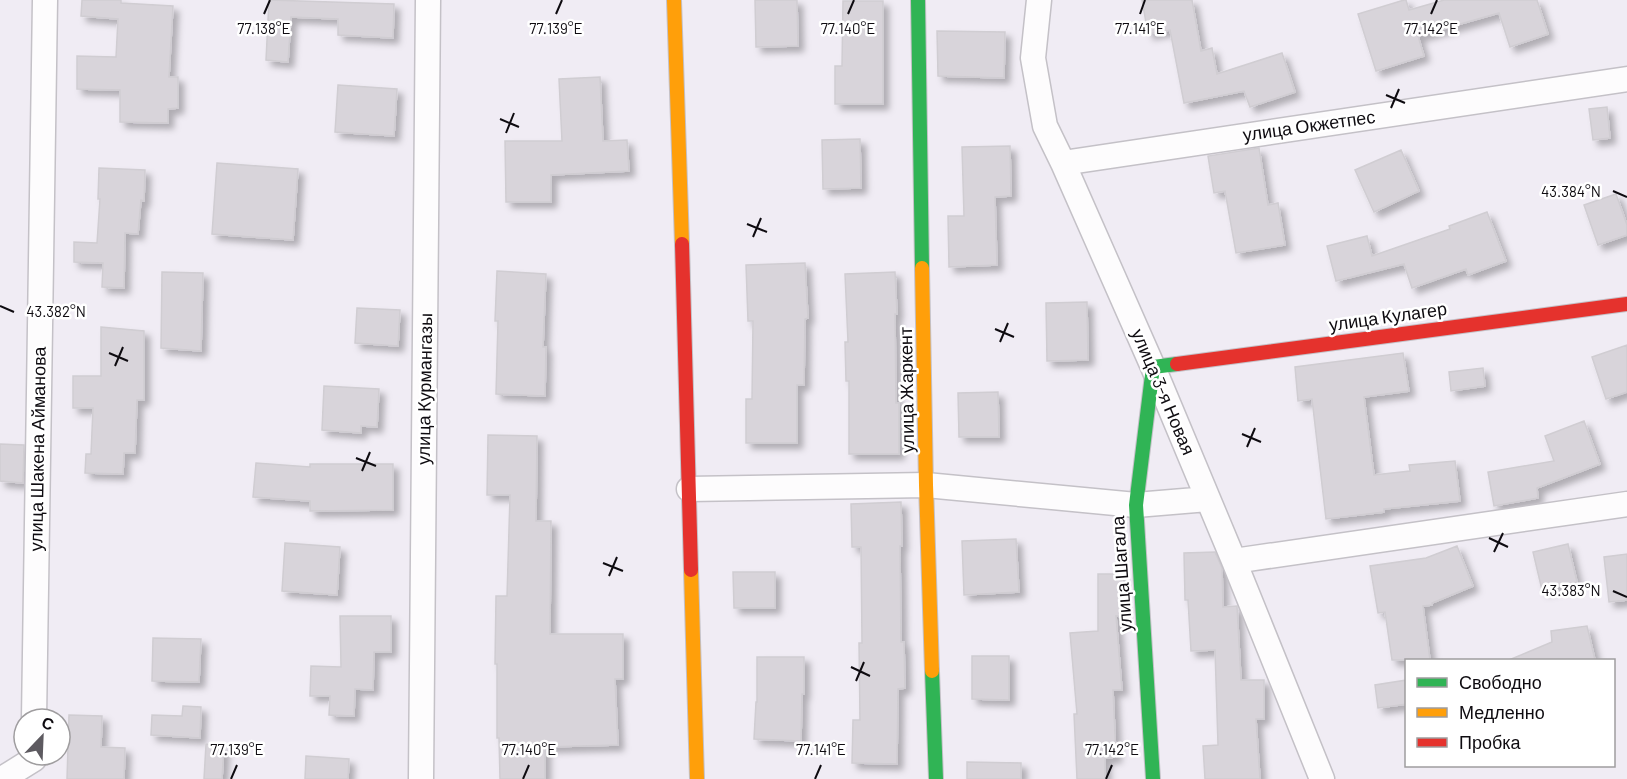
<svg xmlns="http://www.w3.org/2000/svg" width="1627" height="779" font-family="Barlow,sans-serif">
<defs>
<filter id="shadow"><feDropShadow dx="5.5" dy="5.5" stdDeviation="3" flood-color="#0004"/></filter>
</defs>
<rect width="100%" height="100%" fill="#f0ecf4"/>
<path fill="#d8d4da" stroke="#d0cdd2" stroke-width="1.5" filter="url(#shadow)" d="M82,0h39v3l52,3 -4,71h9v31l-10,1v14l-48,-1v-32l-43,-1v-33l39,1 2,-38 -37,-3z
M269,0l125,4 -1,34 -55,-3v-16l-47,-2 -3,45 -22,-2z
M755,0h42l1,46 -42,1z
M1142,0h50l9,51 11,-3 5,26 65,-21 13,39 -45,15 -6,-16 -60,12 -14,-73 -22,4z
M1404,0h2l3,10 35,-10h93l11,34 -38,13 -11,-34 -81,23 6,20 -48,15 -18,-57z
M843,1h40v103h-48v-38h7z
M937,31l68,1 -1,46 -66,-2z
M600,77l3,64 24,-1 2,31 -78,4v27h-45l-1,-61h57l-3,-62z
M338,85l59,4 -3,47 -59,-4z
M1607,107l3,31 -17,2 -4,-31z
M860,139l1,49 -38,1 -1,-49z
M1010,146l1,50 -16,1 2,68 -48,2 -1,-51h16l-2,-69z
M1259,148l9,57 10,-2 7,42 -49,8 -11,-62 -11,2 -6,-37z
M1401,150l18,41 -45,21 -19,-42z
M217,163l81,6 -5,71 -81,-6z
M99,168l46,2 -1,31 -3,-1 -3,34 -13,-1 -1,55 -22,-1 1,-24 -29,-1v-20l23,1 3,-44h-2z
M1616,194l11,31v10l-29,10 -14,-40z
M1487,212l19,49 -38,14 -2,-6 -54,19 -8,-24 -68,17 -9,-35 40,-10 5,20 78,-27 -1,-3z
M805,263l3,55 -3,1 -1,66h-7v58h-51v-44h6l1,-78h-5l-2,-56z
M497,271l49,3 -3,73h3l-1,49 -49,-2 2,-73h-3z
M162,272l41,1 -2,78 -40,-3z
M895,272l2,42h-2l1,89h3v51h-50v-73h-3l-1,-39h3l-3,-68z
M1087,302l1,58 -41,1 -1,-58z
M357,308l43,2 -2,36 -43,-3z
M101,327l43,4v69h-7l-2,53h-11l-1,21 -38,-1 1,-19h5l2,-46h-20v-32h28z
M1627,345v47l-21,7 -14,-42z
M1403,353l6,38 -45,6 10,78 36,-4 -1,-6 46,-4 5,40 -76,8v3l-58,7 -14,-120 -14,2 -3,-34z
M1483,368l2,18 -34,5 -2,-19z
M324,386l55,3 -2,38 -16,-1v7l-39,-3z
M998,392l1,45h-40l-1,-44z
M1584,421l16,43 -63,24 1,10 -44,8 -6,-34 66,-11 -9,-25z
M488,435l49,1 -1,85h15l-1,113h73v45h-8l3,66 -73,2v32h-45l-1,-41h-2v-74h-2l1,-68h11l3,-101h-23z
M0,444l24,1 -1,38 -23,-2z
M256,463l54,4v-3h83v46l-83,1v-10l-57,-4z
M901,502l1,44h-2l1,96h3l1,46 -7,1 -1,75 -45,-1 1,-43h7l-1,-77h3l-1,-96h-9l-1,-43z
M1016,539l3,53 -55,3 -2,-54z
M285,543l55,4 -3,48 -55,-4z
M1568,544l9,38 -35,8 -9,-38z
M1457,546l16,40 -41,17v2l-9,1 7,54h-38l-7,-48 -7,1 -8,-47 56,-8z
M1215,552l7,16 1,39 14,-1 4,74h23v39h-8l4,60h-55l-2,-33 15,-1 -3,-95 -24,1 -3,-51h-3l-1,-47z
M1627,554v46l-18,2 -5,-45z
M733,572h42v36h-41z
M1098,574h23l2,43 -7,-1 6,74h-9l3,67 -11,1v21h-28l-3,-65h3l-7,-81 28,-2z
M340,616h51v36h-17l-1,38 -18,-1 -1,27 -25,-1 1,-19h-20l1,-30 30,1z
M1587,626l8,34h-86l43,-18 -1,-11z
M153,638l48,1 -2,43 -47,-1z
M972,656h37v44l-37,-1z
M757,657h47v37h-2l-1,47 -47,-2 2,-37h1z
M1407,680v24l-29,4 -3,-23z
M183,706l18,1 -1,31 -49,-3 1,-20 30,1z
M69,715l33,1 -1,31 24,1 -1,31h-57z
M206,744l18,2 -2,33h-18z
M306,756l43,3 -1,20h-43z
M967,762l54,1v16h-54z"/>
<g fill="none" stroke-linecap="round" stroke-linejoin="round">
<defs>
<path id="street" d="M1039,0l-6,58 12,68 18,37 90,204 81,194 88,218
M1063,163l564,-84
M689,489l237,-4 210,20 72,-6
M1234,561l393,-57
M34,719l11,-719
M2,779l32,-20
M421,779l7,-779"/>
<path id="fast" d="M918,0l4,268
M932,671l4,108
M1153,779l-17,-274 17,-138 24,-3"/>
<path id="slow" d="M674,0l8,244
M922,268l4,217 6,186
M691,570l6,209"/>
<path id="jam" d="M682,244l9,326
M1177,364l450,-60"/>
</defs>
<use href="#street" stroke="#c4c1c7" stroke-width="27"/>
<use href="#fast" stroke="#c4c1c7" stroke-width="16"/>
<use href="#slow" stroke="#c4c1c7" stroke-width="16"/>
<use href="#jam" stroke="#c4c1c7" stroke-width="16"/>
<use href="#street" stroke="#fdfcfd" stroke-width="24"/>
<use href="#fast" stroke="#30b455" stroke-width="14"/>
<use href="#slow" stroke="#ff9f0a" stroke-width="14"/>
<use href="#jam" stroke="#e5322d" stroke-width="14"/>
</g>
<path fill="none" stroke="#0e0b10" stroke-width="2" d="M264,14l6,-14M556,14l6,-14M848,14l6,-14M1140,14l5,-14M1431,14l6,-14M1386,95l19,8M1391,108l8,-19M500,119l19,8M506,133l8,-20M1613,191l14,6M747,224l20,8M753,237l8,-19M0,306l14,6M995,329l19,8M1000,342l8,-19M109,353l19,8M115,366l8,-19M1242,434l19,8M1247,447l8,-19M356,458l20,8M362,471l8,-19M1489,538l19,9M1494,552l9,-19M603,563l20,8M609,576l8,-19M1613,591l14,6M851,667l19,9M856,681l8,-19M231,779l6,-14M523,779l6,-14M815,779l6,-14M1106,779l6,-14"/>
<g text-anchor="middle" stroke-width="5" stroke-linejoin="round" paint-order="stroke">
<g font-size="18" fill="#0e0b10" stroke="#fff">
<text transform="translate(1309 126) rotate(-8)" y="6">улица Окжетпес</text>
<text transform="translate(1388 317) rotate(-8)" y="6">улица Кулагер</text>
<text transform="translate(425 389) rotate(-89)" y="6">улица Курмангазы</text>
<text transform="translate(907 390) rotate(-91)" y="6">улица Жаркент</text>
<text transform="translate(1163 392) rotate(67)" y="6">улица 3-я Новая</text>
<text transform="translate(38 449) rotate(-89)" y="6">улица Шакена Айманова</text>
<text transform="translate(1122 574) rotate(-94)" y="6">улица Шагала</text>
</g>
</g>
<g font-size="15" text-anchor="middle" fill="#0e0b10" stroke="#fff" stroke-width="5" stroke-linejoin="round" paint-order="stroke">
<text x="264" y="34">77.138°E</text>
<text x="556" y="34">77.139°E</text>
<text x="1431" y="34">77.142°E</text>
<text x="848" y="34">77.140°E</text>
<text x="1140" y="34">77.141°E</text>
<text x="1571" y="197">43.384°N</text>
<text x="56" y="317">43.382°N</text>
<text x="1571" y="596">43.383°N</text>
<text x="237" y="755">77.139°E</text>
<text x="529" y="755">77.140°E</text>
<text x="821" y="755">77.141°E</text>
<text x="1112" y="755">77.142°E</text>
</g>
<rect x="1405" y="659" width="210" height="108" fill="#ffffff" stroke="#9f9d9f" stroke-width="1.5"/>
<rect x="1417" y="678" width="30" height="9" fill="#30b455" stroke="#9f9d9f" stroke-width="1.5"/>
<text x="1459" y="689" font-size="18" fill="#0e0b10">Свободно</text>
<rect x="1417" y="708" width="30" height="9" fill="#ff9f0a" stroke="#9f9d9f" stroke-width="1.5"/>
<text x="1459" y="719" font-size="18" fill="#0e0b10">Медленно</text>
<rect x="1417" y="738" width="30" height="9" fill="#e5322d" stroke="#9f9d9f" stroke-width="1.5"/>
<text x="1459" y="749" font-size="18" fill="#0e0b10">Пробка</text>
<g transform="translate(42 737) rotate(23)"><circle r="28" fill="#ffffff" stroke="#9f9d9f" stroke-width="1.5"/>
<path d="M0-4.5L10 22L0 15L-10 22Z" fill="#5d5a60"/>
<text y="-9" font-size="16" font-weight="bold" text-anchor="middle" fill="#0e0b10">С</text>
</g>
</svg>
